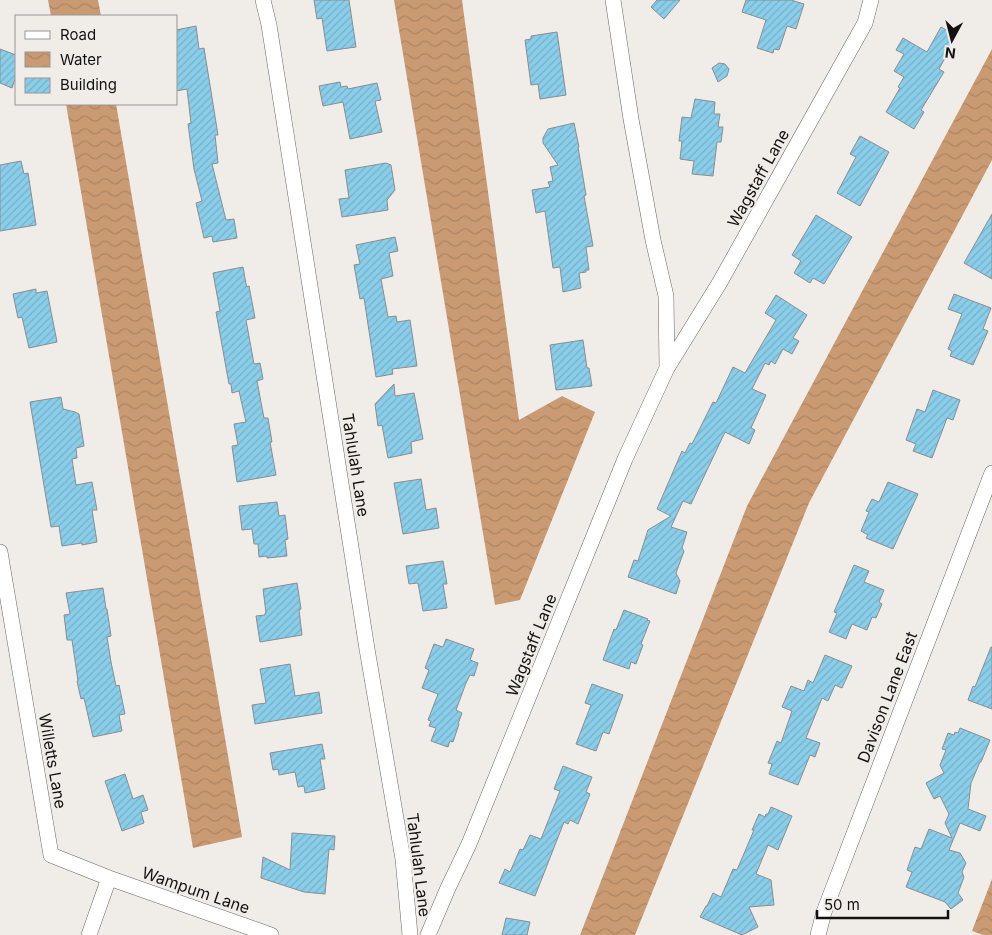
<svg xmlns="http://www.w3.org/2000/svg" width="992" height="935" font-family="Inter,sans-serif">
<defs>
<pattern id="water-waves" width="16" height="10" patternUnits="userSpaceOnUse" patternTransform="scale(1.25)"><rect width="16" height="10" fill="#ca9b72"/><path d="M0 5q4-4 8 0t8 0" fill="none" stroke="#ad8462"/></pattern>
<pattern id="building-hatch" width="6" height="6" patternUnits="userSpaceOnUse" patternTransform="scale(1.25)"><rect width="6" height="6" fill="#8aceea"/><path d="M-1 1l2-2M0 6l6-6M5 7l2-2" fill="none" stroke="#76b0c8"/></pattern>
</defs>
<rect width="100%" height="100%" fill="#f0ede9"/>
<path fill="url(#water-waves)" d="M48,0h50l3,16h-50z
M394,0h68l57,420 43,-24 33,16 -75,188 -25,5z
M992,49v111l-183,343 -174,432h-55l167,-429z
M66,104h50l126,733 -49,11z
M992,879v56h-9l-11,-4z"/>
<path fill="url(#building-hatch)" stroke="#898d8f" d="M314,0h35l7,47 -29,4 -5,-33 -5,1z
M657,0h23l-16,19 -13,-12z
M746,0h45l13,4 -8,25 -9,-3 -8,24 -5,-1 -1,4 -16,-5 9,-28 -24,-8z
M196,26l3,23 5,-1 14,87h-3l3,28 -6,1 14,56 8,-1 3,19 -24,4 -1,-6 -8,2 -8,-35 6,-2 -8,-32 -6,-45 3,-1 -4,-34 -11,2v-61z
M941,27l16,9 -18,33 5,3 -23,38 3,2 -10,17 -28,-17 14,-24 -2,-1 6,-10 -10,-6 10,-17 -8,-4 7,-12 24,14z
M557,32l9,63 -26,4 -2,-15 -7,1 -6,-45 6,-1v-3z
M0,49l16,6v21l-4,12 -12,-5z
M719,63l6,1 4,5 -2,7 -9,6 -6,-14z
M340,82l1,5 6,-1 1,3 29,-6 4,17 -6,1 7,31 -32,7 -7,-37 -20,4 -4,-20z
M695,99l20,3 -1,12h6l-2,13h5l-2,15h-4l-4,34 -21,-2 2,-13 -14,-2 2,-18h-3l3,-24 9,1z
M574,123l5,24h-1l8,48 -2,1 9,50 -7,1 3,23h-3v2l-7,1 2,15 -18,4 -3,-25 -7,1 -8,-57 -9,2 -4,-23 18,-3 -2,-5 5,-1 -3,-14 8,-2 -15,-22v-5l5,-9z
M860,136l29,16 -29,54 -23,-13 19,-36 -6,-3z
M21,161l3,13 4,-1 8,52 -36,6v-66z
M386,163l5,2 4,25 -8,10 1,10 -46,7 -3,-18 10,-1 -4,-28z
M992,214v65l-28,-16z
M816,215l36,22 -28,47 -11,-6 -3,5 -16,-10 7,-12 -9,-6z
M395,237l3,14 -9,2 4,23 -12,3 7,38 8,-1 1,6 13,-2 7,46 -25,3 1,5 -17,3 -12,-79 -4,1 -6,-34 6,-1 -4,-19z
M243,267l3,17 1,3 2,-1 6,32 -9,2 8,44 6,-1 3,16 -6,2 7,37h4l4,24h-2l6,33 -39,7 -5,-36 6,-1 -4,-21 12,-2 -7,-31 -7,2 -1,-9h-2l-13,-72 4,-1 -7,-38z
M36,289v4l11,-2 10,51 -28,6 -7,-31 -4,1 -5,-24z
M954,294l37,14 -8,21 5,2 -15,34 -23,-9 2,-5 -4,-2 14,-35 -14,-5z
M776,295l31,20 -14,23 6,3 -7,13 -9,-5 -8,15 -4,-3 -2,4 -4,-2 -13,26 14,6 -15,33 4,2 -6,14 -24,-12 -34,72 -8,-3 -12,26 16,5 -5,16 2,3 -8,22 4,8 -4,13 -48,-17 6,-17 4,1 10,-31 23,-14 -14,-7 25,-58 3,2 5,-10 2,1 21,-42 3,1 17,-36 12,6 31,-53 -11,-7z
M583,340l4,28h2l3,18 -36,4 -6,-45z
M394,384l1,12 19,-3 9,46 -12,3 1,11 -24,5 -6,-33 -4,1 -3,-22z
M933,390l27,10 -7,20 -6,-2 -15,40 -19,-7 3,-7 -10,-4 11,-31 8,3z
M61,397l2,12 12,3 4,2 5,32 -8,2 1,10 -5,1 4,26 16,-3 5,28h-5l5,32 -15,3v-2l-20,3 -3,-20 -8,1 -21,-125z
M421,479l5,31 10,-2 3,20 -36,6 -9,-51z
M888,482l30,12 -25,55 -27,-11 2,-3 -7,-4 8,-19 -3,-1 6,-12 7,3z
M277,502l2,14 6,-1 3,24 -3,1 2,16 -20,2v-2l-8,1 -1,-13h-4l-2,-15 -10,1 -3,-24z
M443,561l4,23h-4l4,24 -24,3 -5,-28 -9,1 -3,-18z
M854,565l15,6 -5,11 20,8 -5,12 3,2 -6,14 -4,-1 -5,13 -15,-6 -6,15 -17,-7 8,-19 -3,-1z
M297,583l4,26 -2,1 3,25 -42,7 -4,-26 9,-1v-2h1l-3,-24z
M103,588l3,21h1l4,27 -4,1 4,25 5,24 3,-1 6,29 -6,1 3,16 -29,6 -9,-39 -3,1 -4,-18h1l-6,-41h-5l-3,-25 6,-1 -4,-21z
M624,610l24,9 -1,1 3,1 -9,23 2,1 -7,19 -5,-2 -2,7 -26,-9 11,-31 2,1z
M446,639l28,10 -4,11 8,3 -4,13 -4,-1 -4,8 -10,27 6,3 -4,11h1l-6,18 -3,-1 -2,6 -17,-6 5,-13 -7,-2 2,-5 -3,-1 10,-26 -16,-6 7,-18 -4,-2 9,-24 9,3z
M991,647h1v62l-24,-9 5,-14 2,1z
M825,655l27,11 -10,22 -7,-3 -7,16 -6,-3 -16,40 14,5 -5,14 -5,-2 -12,30 -29,-11 3,-10 -4,-1 9,-22 4,2 11,-32 -10,-4 9,-21 13,5 4,-11 5,3z
M290,664l5,32 24,-4 3,21 -67,11 -3,-19 14,-2 -6,-34z
M592,684l31,11 -14,39 -6,-2 -7,19 -20,-7 15,-39 -6,-2z
M960,728l30,12 -9,22h-1l-9,21 -3,26 18,7 -6,15 -20,-8 -11,27 11,3 6,10 -4,9 2,5 -6,16 5,7 -12,9 -6,-7 -39,-15 6,-15 -5,-2 8,-23 6,2 8,-20 23,9 -7,-15 4,-9 -9,-18 -6,3 -8,-16 18,-10 -4,-8 6,-15 -4,-1 6,-16 6,2 1,-3 3,1z
M322,744l3,15h-5l5,30 -20,4 -1,-7 -6,1 -3,-15 -16,3 -1,-6 -5,1 -3,-17z
M563,766l29,11 -6,15 4,2 -12,30 -8,-4 -2,4 -4,-2 -29,74 -36,-13 6,-14 5,3 10,-23 3,1 7,-15 11,4 19,-48 -6,-2z
M125,774l8,25 10,-4 5,15 -7,2 3,11 -22,8 -17,-50z
M771,807l21,9 -14,34 -10,-5 -12,29 15,6 3,25 -25,2 9,20 -16,8 -42,-18 6,-11h1l6,-13 8,4 12,-28 4,1 17,-40h-2l7,-16 6,3 1,-3h2z
M292,833l43,3 -1,14 -5,-1 -4,45 -21,-2 -43,-14 2,-21 27,13z
M506,918l24,4 -3,13h-25z"/>
<g fill="none" stroke-linecap="round" stroke-linejoin="round">
<defs>
<path id="minor" d="M263,0l6,25 98,624 36,210 7,76
M613,0l18,119 22,121 13,56 1,72 53,-86 145,-259 6,-23
M0,552l51,303 58,23 162,57
M89,935l20,-57
M428,935l20,-47 21,-44 156,-385 42,-91
M818,935l6,-23 168,-439"/>
</defs>
<use href="#minor" stroke="#6a6764" stroke-width="16"/>
<use href="#minor" stroke="#fff" stroke-width="15"/>
</g>
<g text-anchor="middle" stroke-width="4.5" stroke-linejoin="round" paint-order="stroke">
<g font-size="16" fill="#141211" stroke="#f0ede9">
<text transform="translate(758 178) rotate(-61)" y="6">Wagstaff Lane</text>
<text transform="translate(356 465) rotate(81)" y="6">Tahlulah Lane</text>
<text transform="translate(531 645) rotate(-68)" y="6">Wagstaff Lane</text>
<text transform="translate(887 697) rotate(-69)" y="6">Davison Lane East</text>
<text transform="translate(53 761) rotate(80)" y="6">Willetts Lane</text>
<text transform="translate(419 865) rotate(83)" y="6">Tahlulah Lane</text>
<text transform="translate(196 890) rotate(19)" y="6">Wampum Lane</text>
</g>
</g>
<rect x="15" y="15" width="162" height="90" fill="#f0ede9" stroke="#989593"/>
<rect x="25" y="31" width="25" height="8" fill="#ffffff" stroke="#989593"/>
<text x="60" y="40" font-size="15" fill="#141211">Road</text>
<rect x="25" y="52" width="25" height="15" fill="url(#water-waves)" stroke="#989593"/>
<text x="60" y="65" font-size="15" fill="#141211">Water</text>
<rect x="25" y="78" width="25" height="15" fill="url(#building-hatch)" stroke="#989593"/>
<text x="60" y="90" font-size="15" fill="#141211">Building</text>
<g transform="translate(952 40) rotate(187)" stroke="#f0ede9" stroke-width="4" paint-order="stroke">
<path d="M0-4L9 19L0 12L-9 19Z" fill="#141211"/>
<text y="-8" font-size="14" font-weight="bold" text-anchor="middle" fill="#141211">N</text>
</g>
<path d="M817 910v8h131v-8" fill="none" stroke="#141211" stroke-width="2.5"/>
<text x="824" y="910" font-size="15" fill="#141211" stroke="#f0ede9" stroke-width="4" paint-order="stroke">50 m</text>
</svg>
